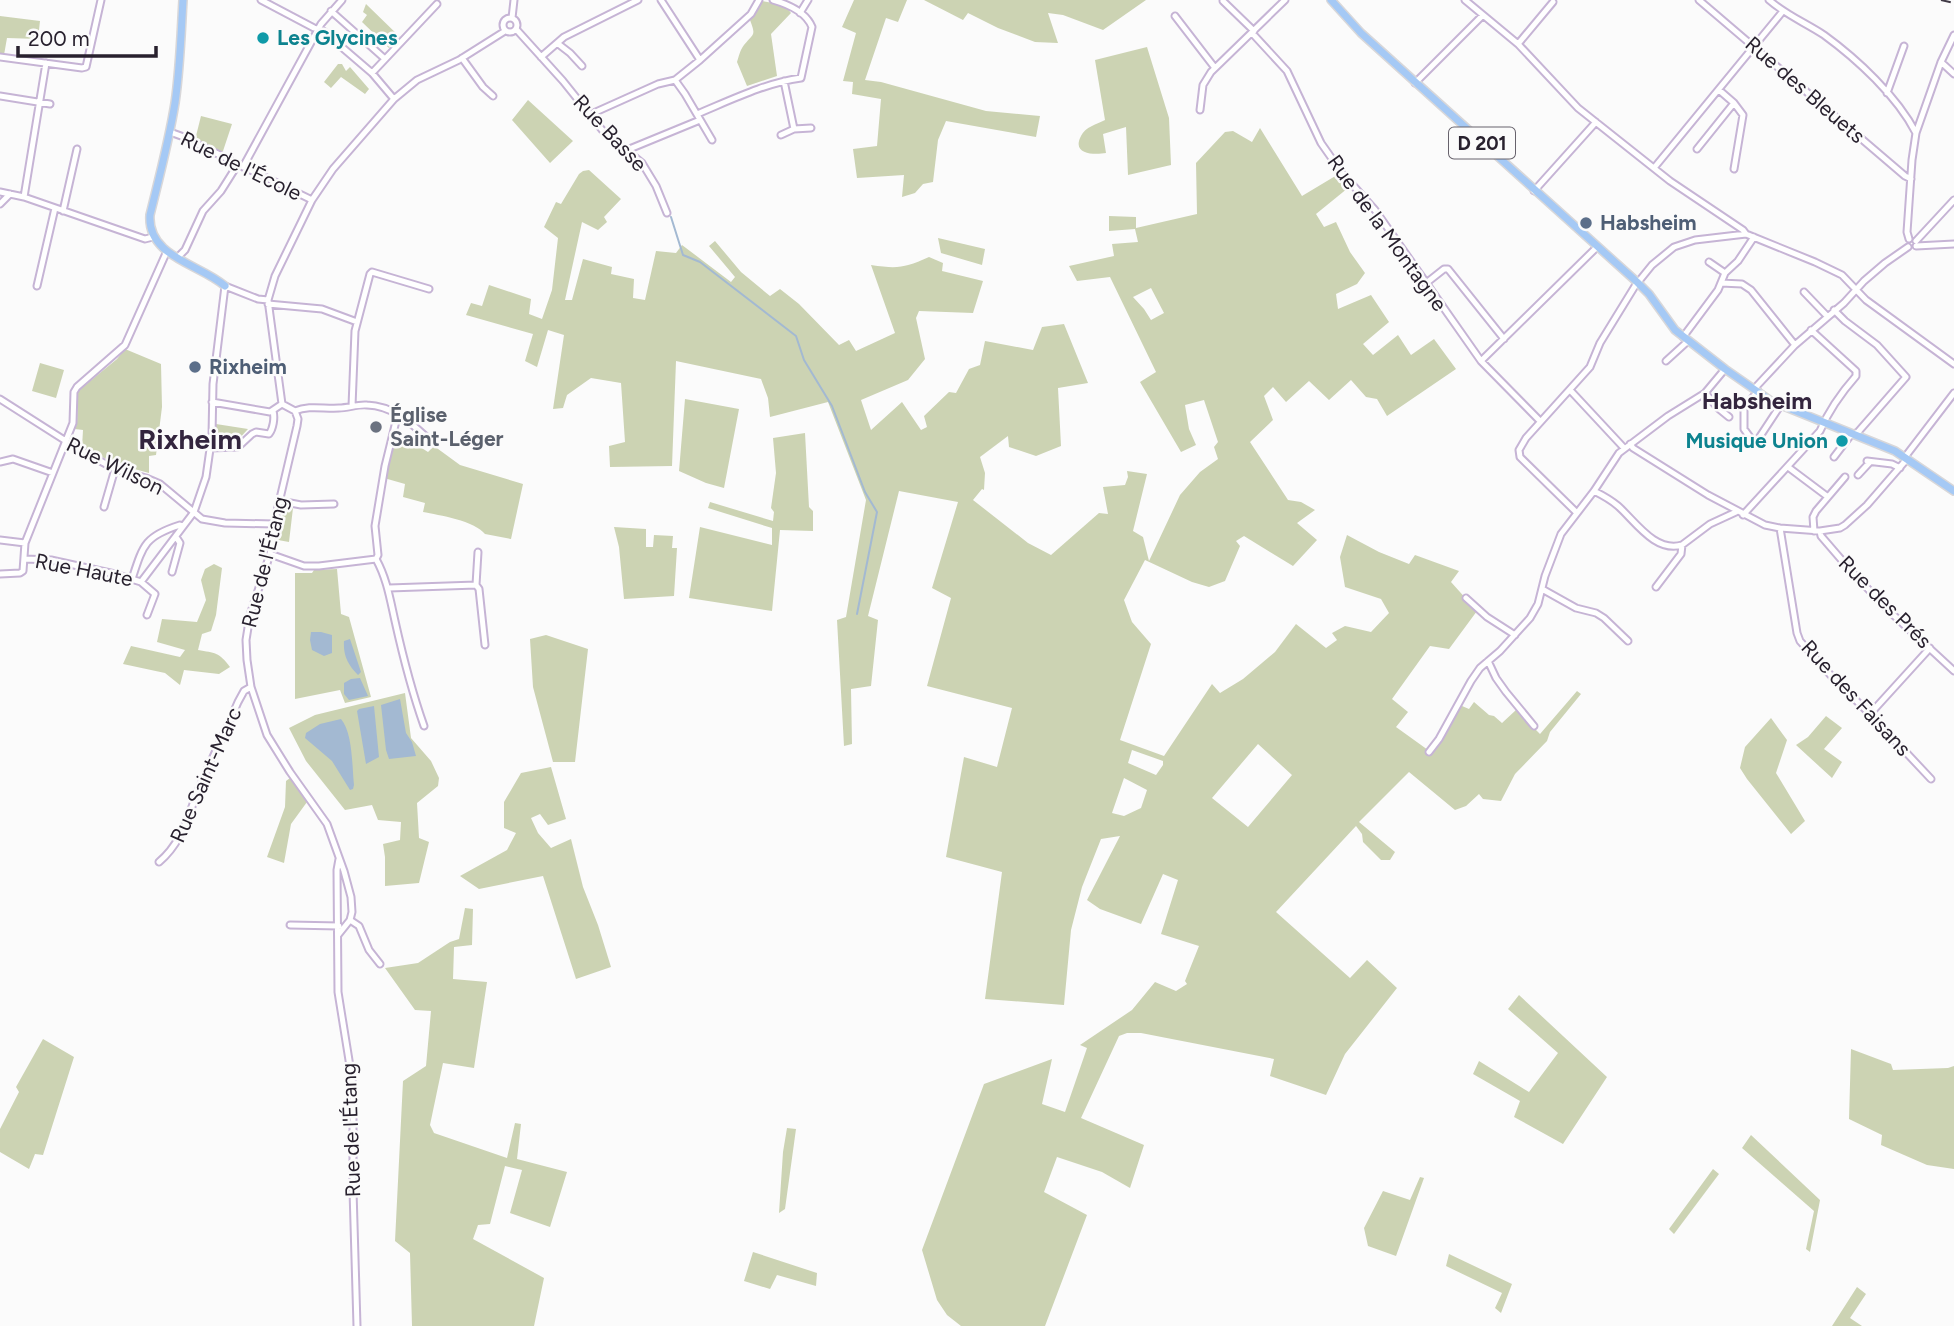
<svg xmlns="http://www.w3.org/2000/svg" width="1954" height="1326" font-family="Figtree,sans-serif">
<rect width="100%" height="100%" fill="#fbfbfb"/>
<path fill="#ccd3b3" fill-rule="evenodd" d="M854,0h53l-9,22 -12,-4 -21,62 16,2 105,29 54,5 -4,21 -90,-16 -8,19 -5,42 -10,2 -8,9 -13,4 2,-22 -47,3 -4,-29 24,-3 4,-47 -29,-5 1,-12 -10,-1 13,-48 -14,-6z
M924,0h222l-43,30 -40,-15 -15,-2 10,30 -23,-1 -37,-14 -30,-15 -5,7z
M762,1c10,2 24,3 29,12l-20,21 6,42 -30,10 -10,-24c2,-6 3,-12 7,-17 10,-12 12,-9 6,-25z
M366,4l36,35 -9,8 -2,-1 -2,2 -27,-26 5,-7 -4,-3z
M0,16l40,5 -2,18 -31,-1 -3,17h-4z
M1147,47l22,71 2,47 -43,10 -2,-48 -23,7 3,19c-11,2 -35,2 -25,-17 4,-9 16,-12 24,-16l-10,-60z
M338,64h4l4,7 4,-4 19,22 -4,5 -24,-17 -10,11 -7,-6z
M528,100l45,41 -23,22 -38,-43z
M201,116l31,8 -10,30 -27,-14z
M1260,128l42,68 35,-21 11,13 -32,26 8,13 12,-5 14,30 15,21 -8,11 -21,10 2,15 33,-14 18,27 -26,22 10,11 25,-20 13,20 23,-16 22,30 -69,47 -10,-17 -11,-2 -15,-17 -22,20 -20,-19 -23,21 -13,-15 -9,9 9,24 -23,22 38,58 13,2 14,8 -18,13 20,17 -24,26 -49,-30 -8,5 4,5 -15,35 -16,6 -17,-5 -47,-22 -21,40 8,22 19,22 -31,96 44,16 48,-72 8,9 23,-14 32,-27 21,-28 30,24 11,-8 -5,-7 13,-7 26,6 18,-19 -8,-14 -36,-12 -5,-30 7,-22 32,17 30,12 6,-9 44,16 -8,11 26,29 -28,38 -19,-3 -38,53 16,13 -12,15 32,23 34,-44 7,3 5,-7 15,13 5,1 8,7 14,-13 24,24 37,-43 4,3 -31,38 -3,9 -32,33 -14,27 -18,-2 -4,-5 -13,12 -11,4 -46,-38 -50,50 36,30 -5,8h-9l-18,-18 -1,-8 -6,-8 -80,86 74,66 17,-18 30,28 -52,66 -19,41 -56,-19 4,-17 -133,-26h-14l-8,3 -38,82 63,27 -14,43 -28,-16 -45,-15 -13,35 43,23 -42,111h-84l-14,-11 -10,-15 -15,-50 62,-166 68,-25 -10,45 23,8 22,-64 -7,-3 52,-35 23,-28 21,9 11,-7 -2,-3 14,-35 -38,-12 17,-54 -15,-6 -22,50 -41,-15 -13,-9 33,-64 -19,3 -19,48 -11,43 -7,75 -79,-6 17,-127 -56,-15 18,-100 33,10 15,-59 -85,-22 24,-88 -19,-10 26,-86 -59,-11 -31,125 10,4 -7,66 -20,3 1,55 -8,2 -7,-126 9,-3 20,-117 -38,-98 -58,15 -2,-19 -7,-19 -85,-18 -4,105 -62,1 -1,-21 16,-4 -4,-59 -30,-5 -24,17 -4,13 -10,1 11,-74 -16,-5 -11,37 -12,-6 8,-27 -67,-19 5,-12 11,3 7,-21 42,14 -2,15 13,5 10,-29 6,-52 -14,-11 12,-25 5,2 18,-30 4,-3 6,-1 32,29 -17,18 3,5 -9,8 -16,-8 -17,78h7l11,-41 29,8 -1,7 23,5 -1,19 12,2 11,-49 20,2 6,-8 49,37 4,-5 -26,-31 6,-5 26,31 29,24 10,-7 19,15 40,41 10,-5 7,11 39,-18 -24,-68c27,4 33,3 58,-8l14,6 -1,8 41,10 -10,32 -54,-2 -3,7 9,41 -17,21 -47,20 10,30 31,-28 19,28 6,-3 -3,-11 25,-24 7,1 13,-24 11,-4 5,-24 48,9 9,-23 22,-3 24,59 -30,5 3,58 -25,10 -27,-9 -1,-11 -28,21 5,16 -1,17 -2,-1 -9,11 55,43 23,12 48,-42 9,1 -5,-27 22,-2 3,-8 -1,-6 20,3 -14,57 10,6 6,24 31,-66 20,-23 18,-13 -4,-12 4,-5 -14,-42 -19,5 4,24 7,16 -15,7 -41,-70 16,-10 -46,-95 -33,4 -8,-15 45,-10 -2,-12 26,-2 -3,-13 -26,2v-15l27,1v11l61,-14 -1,-51 29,-31 8,-1 19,11zM1151,288l13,25 -13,7 -7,-11 -11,-12zM1258,744l34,31 -44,52 -36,-29zM1132,750l31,11v4l-7,10 -28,-12zM1124,778l23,12 -6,18 -17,8 -12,-3z
M938,238l47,11 -3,16 -41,-12z
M125,349l36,15 1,43 -6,48 -7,1v17l-33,-9 -34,-17 1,-17 -8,-1 2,-5 1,-33 39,-32z
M40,363l24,7 -8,28 -24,-7z
M685,399l54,10 -15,79 -18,-5 -27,-12z
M216,424l32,5 -11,12h-21z
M396,432l32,20 6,-6 26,19 63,19 -12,55 -26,-5c-10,-13 -46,-19 -62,-22l2,-9 -22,-6 2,-13 -21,-6 4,-16 3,-4 -1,-2z
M805,433l4,74 4,4v20l-33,-1 -8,81 -83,-13 11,-71 72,18v-17l-64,-20 2,-6 63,19 1,-9 -3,-4 5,-35 -3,-35z
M284,508h9l-4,34 -11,-2z
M614,527l32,2v18h7l1,-12 19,1 -1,12h5l-3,48 -50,3 -5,-52z
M214,564l8,4 -6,47 -5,16 -9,3 -4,16c17,3 21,2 32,17l-11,7 -35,-4 -4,15 -15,-12 -42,-9 8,-18 49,11 5,-7 -28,-8 5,-23 35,3 9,-22 -5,-20 4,-11z
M337,569l4,45 8,3 22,80 -26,6 -5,-13 -45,9v-126h17l2,-3z
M546,635l42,14 -13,113h-22l-20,-75 -3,-48z
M405,693l6,45 20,23 8,17 -1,8 -21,17 2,35 10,4 -10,41 -34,3v-29l-2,-13 17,-4 1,-18 -23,-2 -6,-15 -27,5 -39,-49 -17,-33 26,-13z
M1826,716l16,12 -18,21 18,13 -10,16 -36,-33 12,-8z
M1771,718l16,22 -11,33 29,48 -14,13 -44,-55 -7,-11 5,-21z
M551,767l15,52 -18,6 -8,-11 -9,4 7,15 13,15 20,-9 12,48 15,38 13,42 -35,12 -33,-103 -64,13 -19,-13 47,-26 9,-17 -12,-5v-26l17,-29z
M290,778l17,24 -16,22 -7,39 -17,-6 18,-50 1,-26z
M465,908l8,1 -1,36 -18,2 -1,32 34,3 -13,86 -31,-5 -13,62 4,8 73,25 8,-35 6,1 -4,35 50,13 -17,55 -40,-14 12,-43 -17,-4 -15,58 -12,1 -5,14 71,39 -10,48h-122l-2,-73 -15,-12 8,-160 23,-15 5,-55 -16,-1 -30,-42 33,-5 32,-21 9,-3z
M1519,995l88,82 -44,67 -49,-27 6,-16 -47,-27 6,-13 50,31 29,-39 -50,-44z
M43,1039l31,18 -31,98 -8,-1 -6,15 -29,-17v-23l19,-37 -3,-5z
M1851,1049l40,15 2,6 55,-2 6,-2v103l-27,-4 -46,-20 1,-10 -33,-16z
M787,1128l9,1 -11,80 -6,4 4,-61z
M1751,1135l69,65 -10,52 -4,-3 8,-38 -72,-63z
M1713,1169l6,5 -45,60 -5,-5z
M1420,1177l4,1 -28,78 -28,-10 -4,-18 19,-37 27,9z
M753,1252l64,21 -1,13 -39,-11 -7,14 -26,-8z
M1449,1254l63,30 -11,29 -6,-5 7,-15 -56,-27z
M1857,1287l9,7 -16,24 12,8h-30z"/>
<path fill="#a3b9d2" d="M311,632h10l11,3v18l-8,3 -12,-6 -2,-10z
M350,639l11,33 -3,3c-10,-10 -15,-20 -14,-34z
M360,678l8,18 -19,4 -5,-6v-11l7,-4z
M400,699l6,34 6,9 4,14 -27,3 -3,-9 -5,-45z
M374,706l5,51 -13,7 -9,-53 2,-2z
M341,719c12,14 11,48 13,66l-1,4 -3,1 -18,-29 -27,-23 1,-5 14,-9z"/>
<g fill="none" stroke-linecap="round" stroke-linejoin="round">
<path stroke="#a3b9d2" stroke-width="2" d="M671,217l12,38 17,7 96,74 8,24 28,46 33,86 12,20 -20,102"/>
<defs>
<path id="minor" d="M261,0l53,28 9,3 49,42 22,26
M661,0l39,60
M1465,0l53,44 60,64 92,73 73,49 3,4 69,28 27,13 24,25 88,64
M1699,0l206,176 6,3
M1769,0c17,15 37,23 55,35 33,24 73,61 92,98
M1223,1l31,30
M331,11l54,48
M800,13l8,-13
M1175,16l40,52
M503 25a7 7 0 1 1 14 0a7 7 0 1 1-14 0Z
M512,18l2,-18
M516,29l47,52 40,50 39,32 14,23 11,27
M1252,33l35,38 34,72 21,30 33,37 106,151 59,60
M557,43l13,10 12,13
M1518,44l35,-42
M0,57l82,11 4,-1 15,-67
M541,57l23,-20 74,-37
M462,58l21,29 10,9
M1941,62l13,12
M372,73l65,-69
M675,80l10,14 27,46
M1415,83l68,-68
M1719,90l15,13 9,12 -9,54
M1887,93l17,-47
M0,96l50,8
M1200,110l3,-25 8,-13 74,-72
M697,114c34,-14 68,-31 104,-36l11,-51c-6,-15 -25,-23 -39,-27
M589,115l69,-31 17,-4 25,-20 51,-46 8,-14
M794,129l17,-1
M170,132l11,4 131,64
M781,135l13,-6 -10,-48
M1697,149l37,-46
M627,150l73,-30
M243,167l78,-143 21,-24
M1654,168l129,-157
M1534,191l62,-69
M0,192l24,5 121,42 8,-2
M24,197l22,-134
M0,204l10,-10
M63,211l14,-62
M1909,239l-2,-7 5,-72 4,-27 25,-71 13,-27
M1916,241l38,-41
M1916,246l38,-2
M178,257l7,-7 18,-39 18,-20 17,-27
M1709,262l16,11
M1721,283l21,1 9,6 44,55
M1425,284l19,-15h4l56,70
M37,286l18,-78
M1804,292l23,24
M268,304l54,5 35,13
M1683,337l35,-47 7,-17 13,-12 16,-24
M1481,361l116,-114
M1666,361l22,-20
M1754,389l41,-44 49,-42 20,-22 21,-18 23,-16
M1570,390l54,58
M1758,391l-14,17v21l11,15 25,-38
M1705,393l13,15 11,9
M0,399l80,51 35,19 31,9 14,6 42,35 23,4 49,1
M212,402l58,10 12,-8
M282,404l-14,-104 7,-24 37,-76 21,-31 61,-70 23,-19 42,-20 46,-29
M282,404l13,7c14,-6 29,-2 44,-3 9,0 19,-4 28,-3 28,1 46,20 66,38
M352,406l3,-75 15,-57 2,-2 57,17
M295,411l3,8 -1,7 -23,98 -4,30 -20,61 -4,25 1,20 4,27 16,48 23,37 37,52 17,47 7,26 1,15 -2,8 -12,15
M398,413l-13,53 -10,60 3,29 -2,4c11,20 14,40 19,62 8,36 17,71 29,105
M1630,444l3,4 75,47 57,30 15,3 40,3 20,-3 5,-3 22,-20 40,-46
M210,448l28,-1 14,-13 4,-2 13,2c4,-5 6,-16 4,-23
M1834,457l16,-21 8,-4 48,-55 -29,-32 -32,-24 -11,-11
M1905,457l49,-64
M1867,461l25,3 8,4
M0,462l13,-3 40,14
M1788,467l40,30
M1858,475l12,-13
M1594,491c8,4 17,9 24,15 17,15 37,47 64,39l28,-21 26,-12
M280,501l21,4 33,-1
M104,507l11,-38
M1576,512l-56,-55 -1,-7 7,-12 64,-71 10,-24 35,-57 17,-21 22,-18 21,-7 51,-6
M1743,515l77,-84c9,-21 21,-38 36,-55v-5l-45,-41
M1780,528l17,105 3,8 35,39 35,34 61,65
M1814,531l-1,-14 3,-6 29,-34
M1820,531l1,5 31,36 36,38 66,61
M0,540l25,3
M270,554l34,12h15l57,-7
M25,559l26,1 64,14 26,8 14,12 -8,21
M172,572l8,-29 -4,-6
M0,574l20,-1 3,-2 2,-28 48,-120 1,-31 3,-5 48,-42 42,-94
M132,579c11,-34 13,-43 48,-54l3,1
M141,582l53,-70 12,-35 6,-42 1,-51 12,-98 33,13 10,1
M476,585l2,-33
M1656,587l25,-33 1,-9
M389,588l87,-3 3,4 6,56
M1542,589l34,19 20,5 8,5 24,23
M1466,598l21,19 28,18
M1488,661l8,17 10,14 28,34
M1870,714l60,-66
M1429,752l10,-13 32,-58 9,-13 20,-17 30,-33 8,-14 7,-28 16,-42 33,-43 25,-38 49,-37 37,-23 20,-24
M339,859l-2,11 1,122 15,93v105l4,136
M159,862c24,-20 29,-48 41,-76 12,-28 26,-56 38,-84l6,-11 7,-4
M350,920l9,6 10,24 11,14
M290,925l49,1"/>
<path id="major" d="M183,0c-2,34 -3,69 -8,103 -6,38 -16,75 -25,112 -3,42 50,49 75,71
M1331,0l30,33 276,249 12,12 26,36 50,39 46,32 124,50 59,40"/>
</defs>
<use href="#minor" stroke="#c6b4d5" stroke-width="9"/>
<use href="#major" stroke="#d8d7d9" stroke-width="10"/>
<use href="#minor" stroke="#fff" stroke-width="5"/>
<use href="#major" stroke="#a5c9f5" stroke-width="7"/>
<path stroke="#413a46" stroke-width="2" stroke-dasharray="10 5" stroke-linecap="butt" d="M1941,0l13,3"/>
</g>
<g fill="#0f9aa8" stroke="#fbfbfb" stroke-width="2.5">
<circle cx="263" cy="38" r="7"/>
<circle cx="1842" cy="441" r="7"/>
</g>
<g fill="#5c6f8a" stroke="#fbfbfb" stroke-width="2.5">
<circle cx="1586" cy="223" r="7"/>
<circle cx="195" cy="367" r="7"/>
</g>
<circle fill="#6b7280" stroke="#fbfbfb" stroke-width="2.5" cx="376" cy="427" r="7"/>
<g text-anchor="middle" stroke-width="5" stroke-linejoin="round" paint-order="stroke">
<rect fill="#fbfbfb" stroke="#67626c" stroke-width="2" x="1449" y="127.5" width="66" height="31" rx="5"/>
<g font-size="19" font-weight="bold" fill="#28212e">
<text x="1482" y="150">D 201</text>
</g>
<g font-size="21" font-weight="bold" fill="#0d838f" stroke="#fbfbfb" text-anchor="start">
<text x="277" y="45">Les Glycines</text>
<text x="1828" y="448" text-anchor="end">Musique Union</text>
</g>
<g font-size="21" fill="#28212e" stroke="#fbfbfb">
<text transform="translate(1805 90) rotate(41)" y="7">Rue des Bleuets</text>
<text transform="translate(610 133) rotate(47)" y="7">Rue Basse</text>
<text transform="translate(241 166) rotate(26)" y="7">Rue de l'École</text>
<text transform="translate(1387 233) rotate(54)" y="7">Rue de la Montagne</text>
<text transform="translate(115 466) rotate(26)" y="7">Rue Wilson</text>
<text transform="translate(265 562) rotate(-76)" y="7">Rue de l'Étang</text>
<text transform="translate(84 570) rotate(11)" y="7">Rue Haute</text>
<text transform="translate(1885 602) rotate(45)" y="7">Rue des Prés</text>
<text transform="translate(1856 698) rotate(47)" y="7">Rue des Faisans</text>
<text transform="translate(206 775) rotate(-66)" y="7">Rue Saint-Marc</text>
<text transform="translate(351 1130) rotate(-92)" y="7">Rue de l'Étang</text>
</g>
<g font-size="21" font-weight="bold" fill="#4e5e75" stroke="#fbfbfb" text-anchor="start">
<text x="1600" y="230">Habsheim</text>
<text x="209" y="374">Rixheim</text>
</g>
<g font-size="21" font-weight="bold" fill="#5b616d" stroke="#fbfbfb" text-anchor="start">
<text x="390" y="422">Église<tspan x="390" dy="24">Saint-Léger</tspan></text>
</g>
<g font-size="24" font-weight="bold" fill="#33253e" stroke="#fbfbfb">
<text x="1757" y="409">Habsheim</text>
</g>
<g font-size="28" font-weight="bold" fill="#33253e" stroke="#fbfbfb">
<text x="190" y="449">Rixheim</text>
</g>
</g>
<path d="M18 46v10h138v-10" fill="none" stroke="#28212e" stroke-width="3.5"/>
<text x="28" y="46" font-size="21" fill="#28212e" stroke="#fbfbfb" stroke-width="5" paint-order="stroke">200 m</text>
</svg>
